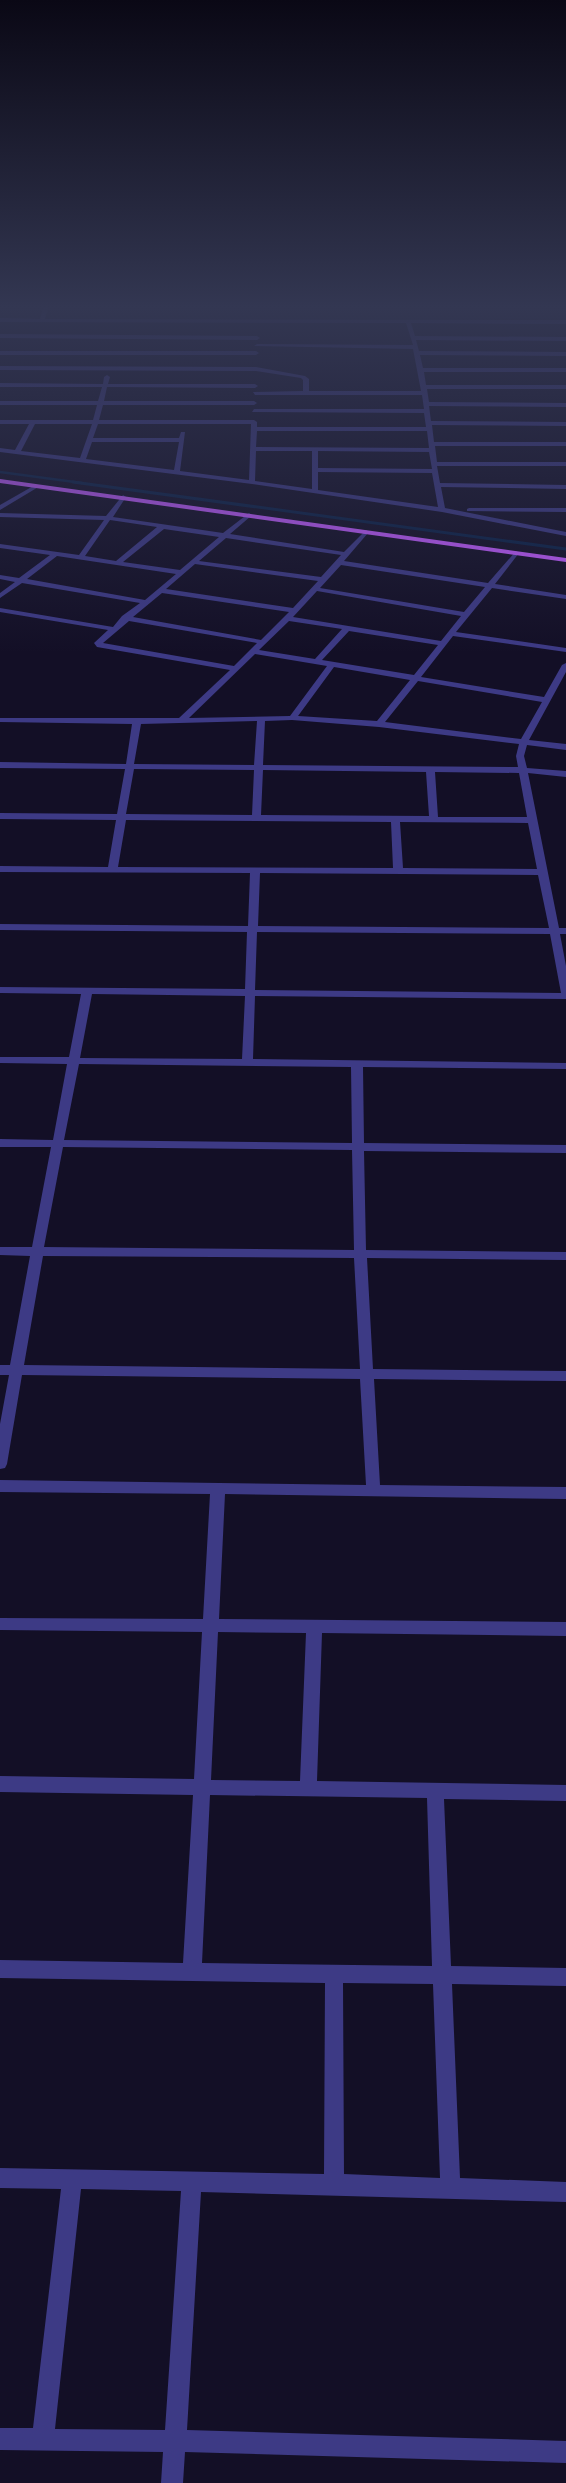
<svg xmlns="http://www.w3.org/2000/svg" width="566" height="2483" font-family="'Work Sans',sans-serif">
<rect width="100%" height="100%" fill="#130f26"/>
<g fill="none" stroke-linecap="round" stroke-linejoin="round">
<path stroke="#0c2248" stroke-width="2.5" d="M0,472l82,11"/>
<path stroke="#0c2248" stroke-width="3" d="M73,482l493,67"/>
<path fill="#3d3a85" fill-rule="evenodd" d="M44,305h5l-4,14 521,1v4l-155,-1 4,13 151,1v4l-150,-1 3,11 147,1v4l-146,-1 3,13h143v4h-142l2,13h140v4h-139l2,13 137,1v4l-137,-1 2,15 135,1v4l-134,-1 2,17h132v4h-131l2,16h129v4h-129l3,17 126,2v4l-125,-2 4,21 121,24v4l-124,-24 -190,-28 -252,-32v-4l15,2 14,-26h-29v-4h93l4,-15h-97v-4h98l4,-14h-102v-4l103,1 1,-7 3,-2 3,2 -2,7h147l3,2 -3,2 -148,-1 -3,14h150l3,2 -3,2h-151l-4,15h155l3,2v5h169l-2,-14 -172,-1 2,-3h170l-2,-14h-167l-2,-3 50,-1v-11l-2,-2 -45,-7 -256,-1v-4l256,1 49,9 4,3v12h112l-8,-42 -159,-3 3,-2 156,1 -7,-22 -406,-1v-4l40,1zM35,424h57l-12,34 -59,-7zM98,424h153l-2,56 -69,-9 5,-39h-4l-2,6h-86zM257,431h170l2,17 -173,-1zM92,442h87l-5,28 -88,-11zM256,451h56v38l-57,-8zM318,451l111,1 3,17 -114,-1zM318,472l114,1 6,34 -120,-17z
M149,305l417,1v2l-415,-2z
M0,334l257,2 3,2 -3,2 -257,-2z
M0,351h256l3,2 -3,2h-256z
M35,485l5,1 -40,24v-5z
M123,495l3,2 -13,20 110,16 26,-20 3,2 -1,1 -21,18 114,18 22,-22 3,2 -1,1 -24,28 144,22 28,-32 3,2 -24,31 71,11v4l-74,-11 -36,44 110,16v4l-113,-16 -32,41 123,20 18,-32 4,-2v9l-37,68 37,4v6l-39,-5 -3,11 3,12 39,3v6l-38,-4 31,155h7v6h-6l6,32v33l-311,-3 -2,63 313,4v6l-203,-2 1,76 202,2v8l-202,-2 2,99 200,2v8l-199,-2 6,111 193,2v10l-192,-2 6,106 186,2v12l-341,-5 -6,125 347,3v14l-244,-3 -5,148 249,4v16l-122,-2 7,167 115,2v18l-114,-2 8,194 106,4v20l-365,-10 -14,238 379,11v22l-381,-11 -2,31h-22l2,-31 -163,-2v-22h33l28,-239 -61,-1v-20l324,6 1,-191 -325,-5v-18l183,3 10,-168 -193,-3v-16l194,3 8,-147 -202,-2v-12l203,1 7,-125 -210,-2v-12l366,5 -6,-106 -338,-4 -15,89 -2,4 -5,1v-45l9,-49h-9v-10h10l20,-109 -30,-1v-8h32l19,-100h-51v-8l53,1 14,-76 -67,-1v-6h69l12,-63 -81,-1v-6l245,2 2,-57 -247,-2v-6l248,2 2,-53 -250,-1v-6l108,1 8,-47 -116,-1v-6l117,1 8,-45 -125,-1v-6l126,2 6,-40 -132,-2v-4h179l51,-48 -133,-23 -3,-4 14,-13 -108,-18v-4l113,19 9,-11 18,-13 -118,-20 -22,15v-5l15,-11 -15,-3v-4l19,3 31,-23 -50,-7v-4l79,11 25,-35 -104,-3v-4l106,3zM110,520l47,7 -41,34 -31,-5zM164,529l55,8 -39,33 -57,-8zM226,538l115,17 -20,22 -122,-16zM57,556l119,18 -31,26 -118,-21zM195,564l123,17 -25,27 -127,-19zM341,565l144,22 -21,25 -144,-24zM317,591l144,25 -20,25 -148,-24zM162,593l127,19 -28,28 -128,-23zM129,621l128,22 -23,23 -131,-23zM289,621l53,8 -27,30 -56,-9zM349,631l89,14 -24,30 -92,-15zM255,654l72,12 -37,50 -101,2zM334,667l76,13 -33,41 -79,-5zM418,681l124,21 -21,37 -136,-17zM292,720l87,7 140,17 -3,12 2,11 -255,-2 2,-44zM257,721l-3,44 -120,-1 7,-40zM134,769l120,1 -2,45 -126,-1zM263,770l163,2 3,44 -168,-1zM435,772l84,1 8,44h-89zM126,820l265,2 2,46 -275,-1zM400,822l128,1 9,46 -134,-1zM260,873l278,2 11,53 -291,-2zM257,932l293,2 11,59 -306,-3zM92,994l153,2 -3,63 -162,-1zM79,1064l272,3 1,76 -288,-3zM63,1147l289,3 2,100 -310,-3zM43,1256l311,2 6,111 -336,-4zM218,1632l88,1 -6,148 -89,-1zM210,1795l217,3 5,168 -230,-3zM343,1983l90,1 7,194 -96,-4zM81,2189l100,2 -16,239 -110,-1z
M469,508h97v4l-99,-1v-2z"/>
<path fill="#c25bff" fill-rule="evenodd" d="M0,479l566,79v4l-566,-79z"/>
</g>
<linearGradient id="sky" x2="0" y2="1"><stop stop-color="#0a0815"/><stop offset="0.47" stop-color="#333752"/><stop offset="1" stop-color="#333752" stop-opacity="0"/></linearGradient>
<rect width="566" height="653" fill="url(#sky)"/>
</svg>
